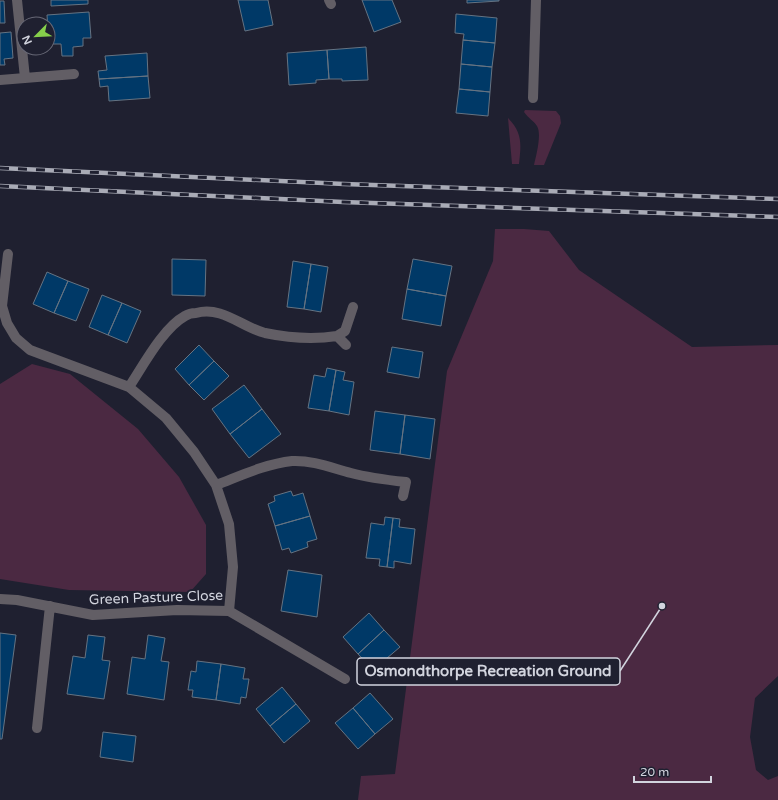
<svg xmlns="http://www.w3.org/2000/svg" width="778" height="800" font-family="'Varela Round',sans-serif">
<rect width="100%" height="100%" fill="#1f2030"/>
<path fill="#4b2942" d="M525,110l31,1 4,5 1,7 -17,42h-10c2,-9 8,-31 3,-39 -3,-5 -9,-8 -13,-14z
M508,118c15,15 13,27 11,46h-7z
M495,229h29l25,2 30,39 113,77 86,-2v331l-23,22 -5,39 6,33 12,10 10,-4v24h-420l3,-24 34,-2 52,-403 46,-110z
M32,364l38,10 68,55 41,48 27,48v49l-16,18 -121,-2 -69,-11v-195z"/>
<path fill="#003967" stroke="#657382" d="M51,0h37v4l-37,2z
M238,0h30l5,25 -28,6z
M362,0h30l9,22 -27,10z
M467,0h32v1l-32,2z
M0,1h4l1,22h-5z
M89,12l2,26h-8v8l-10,1v9h-11l-1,-12h-12l-2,-29z
M456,14l41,4 -2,25 -32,-3 1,-6 -9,-1z
M11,32l2,26 -9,1 1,6h-5v-32z
M463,40l32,3 -3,24 -31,-3z
M366,47l2,33 -26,1v-2h-13l-2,-29z
M327,50l2,29 -13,1v3l-27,2 -2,-32z
M147,53l1,23 -49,3 -1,-8 9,-1 -2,-14z
M461,64l31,3 -2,25 -31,-3z
M148,76l2,22 -41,3 -1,-15 -8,1 -1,-8z
M459,89l31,3 -2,24 -32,-3z
M172,259l34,1 -1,36 -33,-1z
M413,259l39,7 -6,30 -39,-7z
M293,261l18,3 -7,45 -17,-2z
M311,264l17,3 -7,45 -17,-3z
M47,272l21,9 -14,32 -21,-9z
M68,281l21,8 -13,32 -22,-8z
M407,289l39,7 -5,30 -39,-7z
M102,295l20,8 -14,32 -19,-8z
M122,303l19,8 -14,32 -19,-8z
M199,345l15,16 -25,24 -14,-16z
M392,347l31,5 -4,26 -32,-6z
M214,361l15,15 -25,24 -15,-15z
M327,368l9,2 -7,41 -21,-3 6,-33 11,2z
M336,370l9,2 -2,8 11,2 -5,33 -20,-4z
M244,385l18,24 -32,25 -18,-25z
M262,409l19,25 -32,24 -19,-24z
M375,411l30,4 -5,39 -30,-4z
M405,415l30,4 -5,40 -30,-5z
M291,491l2,5 10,-3 7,23 -35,10 -7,-22 7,-3 -1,-5z
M310,516l7,23 -10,3 1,5 -17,6 -2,-5 -7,2 -7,-24z
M385,517l8,1 -6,49 -8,-1 1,-7 -14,-1 5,-35 13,2z
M393,518l7,1 -1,8 16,2 -4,35 -17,-3v7l-7,-1z
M288,570l34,5 -5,42 -36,-6z
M369,613l15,17 -26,24 -15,-17z
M384,630l16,17 -27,23 -15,-16z
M0,633l16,2 -14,104h-2z
M88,635l17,2 -3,23 8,1 -6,38 -37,-5 6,-38 12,2z
M148,635l17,3 -4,23 8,1 -5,38 -37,-6 5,-37 13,2z
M197,661l24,3 -5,36 -24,-3 1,-7h-5l3,-19 5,1z
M221,664l24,4 -2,11h6l-3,19 -5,-1 -1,7 -24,-4z
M282,687l14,17 -26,22 -14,-17z
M370,693l23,26 -18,15 -22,-26z
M296,704l14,17 -26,22 -14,-17z
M353,708l22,26 -17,15 -23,-26z
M103,732l33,4 -3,26 -33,-5z"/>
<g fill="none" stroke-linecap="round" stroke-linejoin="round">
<path stroke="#625e65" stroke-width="10" d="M17,0l8,78
M329,0l2,4
M0,80l74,-6
M533,98l3,-98
M346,345l-9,-9 8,-5 8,-24
M129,387c14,-21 34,-59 56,-71 3,-2 8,-3 11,-3 27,-7 45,14 69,20 24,5 47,7 72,3
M216,485c24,-9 49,-21 76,-24 20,-1 40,7 59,12 18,5 36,7 55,9l-3,14
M0,599l17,1 76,15 84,-5 52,1 4,-44 -4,-43 -13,-39 -22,-33 -28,-34 -37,-31 -99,-37 -14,-12 -9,-15 -5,-17 6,-52
M229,611l116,68
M37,728l13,-122"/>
<defs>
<path id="rail" d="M0,168l344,16 434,15
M0,186l343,16 435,15"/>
</defs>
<use href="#rail" stroke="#a9abb6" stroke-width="4.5"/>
<use href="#rail" stroke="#1f2030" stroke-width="3" stroke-dasharray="9" stroke-linecap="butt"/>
</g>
<g text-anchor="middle" stroke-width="4" stroke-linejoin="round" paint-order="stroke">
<g font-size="14" fill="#d2d4de" stroke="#1f2030">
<text transform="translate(156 597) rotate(-2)" y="5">Green Pasture Close</text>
</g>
</g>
<path fill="none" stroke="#d2d4de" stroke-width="1.5" d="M662 606L620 671"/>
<circle fill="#d2d4de" stroke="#1f2030" stroke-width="1.5" cx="662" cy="606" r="4"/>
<rect fill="#1f2030" stroke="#d2d4de" stroke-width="1.5" x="357" y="658" width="263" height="27" rx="4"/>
<g font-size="15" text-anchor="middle" font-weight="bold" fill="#d2d4de">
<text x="488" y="676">Osmondthorpe Recreation Ground</text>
</g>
<g transform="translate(36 36) rotate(246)"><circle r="19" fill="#1f2030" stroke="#676876"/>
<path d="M0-3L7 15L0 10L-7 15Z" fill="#86cf4b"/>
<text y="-6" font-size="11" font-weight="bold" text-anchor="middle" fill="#d2d4de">N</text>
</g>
<path d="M634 776v6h77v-6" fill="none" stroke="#d2d4de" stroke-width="2"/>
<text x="640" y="776" font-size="12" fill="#d2d4de" stroke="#1f2030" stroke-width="3" paint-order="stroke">20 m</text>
</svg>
